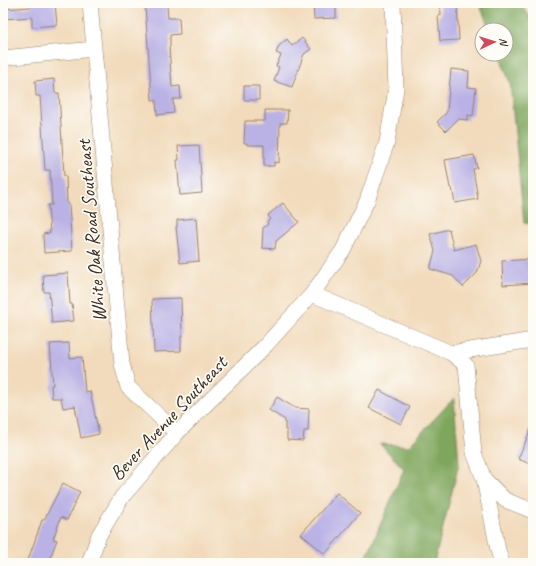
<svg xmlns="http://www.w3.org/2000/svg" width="536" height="566" font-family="Caveat,sans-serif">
<rect width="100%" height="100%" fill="#fdfcf7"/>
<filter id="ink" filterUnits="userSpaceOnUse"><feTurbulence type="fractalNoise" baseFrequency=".025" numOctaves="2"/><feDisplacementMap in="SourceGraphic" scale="8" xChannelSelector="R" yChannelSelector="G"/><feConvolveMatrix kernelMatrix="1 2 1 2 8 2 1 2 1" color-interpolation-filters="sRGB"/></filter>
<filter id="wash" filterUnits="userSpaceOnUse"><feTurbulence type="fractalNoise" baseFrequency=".012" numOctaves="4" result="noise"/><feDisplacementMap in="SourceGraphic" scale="16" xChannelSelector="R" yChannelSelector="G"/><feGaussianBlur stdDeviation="0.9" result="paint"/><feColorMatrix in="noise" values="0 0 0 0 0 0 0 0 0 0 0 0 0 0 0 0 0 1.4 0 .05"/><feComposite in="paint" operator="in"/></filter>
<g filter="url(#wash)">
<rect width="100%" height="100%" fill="#f2dbbc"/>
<path fill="#7ea65c" stroke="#5c683d" d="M479,3h41l13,18v203l-9,-1 -14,-140 -11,-29h7v-24h-16z
M454,398l5,66 -25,99h-70l40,-94 -24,-25 29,2z"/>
<g id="blocks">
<path fill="#bab2e5" d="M31,3h24l2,22 -25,2v-10l-29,2v-10l28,-2z
M313,3h23v15l-22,1z
M440,3h17l2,37 -19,1 -2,-25 3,-1z
M167,5l1,13h11l1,16 -10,1v12h-1l3,40 8,-1 1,13h-8l1,14 -17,2 -1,-15h-4l-7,-93z
M302,38l9,11 -7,5 -12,33 -18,-6 5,-14 -3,-1 5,-11 -5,-2 3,-7 8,-7 5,7z
M451,69l18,2 -1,16 8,1 -3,28 -5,-1v5l-10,-1 -12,12 -9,-9 10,-10z
M54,79l1,14h4l5,83h2l1,28h2l3,47 -28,2 -1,-19 7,-1 -2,-28h4l-2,-35h-5l-5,-74h-4l-1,-15z
M244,86h15v14h-15z
M265,110h23l-1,13h-7l-1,40 -5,-1v4h-10v-21h-17v-2h-3l1,-22h20z
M199,145l3,48 -22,2 -3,-35h2l-1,-14z
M474,155l3,13 -4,1 5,30 -23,4 -3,-15h-2l-5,-28z
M283,203l16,19 -23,19 -1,8 -13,-1 1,-20 5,-4 -1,-2 3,-3 -2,-4z
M196,218l3,43 -19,2 -4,-36h1v-7z
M449,229l5,21 22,-6 5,17 -4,12 -14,14 -10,-11 -23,-7 5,-18 -5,-17z
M533,259v24l-30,2 -1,-24z
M68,273l2,31h2l2,17 -22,2 -3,-31h-5l-1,-17z
M181,298l1,38h-1v15l-27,1 -2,-53z
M69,343l1,15 12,-1 3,35 5,-1 9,43 -18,4 -6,-32 -12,2 -2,-10h-9l-1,-13h2l-3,-41z
M379,390l31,17 -9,17 -32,-16z
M277,397l18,11 14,1 -1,22h-4l-1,10 -16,-1v-10h-2v-10l-16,-10z
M533,424v41l-15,-6z
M63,483l17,9 -13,28 -6,-3 -8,22 4,1 -9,23h-21l15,-43h2z
M337,493l23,20 -35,41 -24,-20z"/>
</g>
</g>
<g filter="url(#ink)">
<use href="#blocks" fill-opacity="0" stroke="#96826d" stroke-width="1"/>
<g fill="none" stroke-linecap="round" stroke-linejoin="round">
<defs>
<path id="minor" d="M90,3l32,361 6,23 49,46
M3,58l91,-9
M312,294l139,59 15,12 8,88 10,26 21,21 28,11
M451,353l82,-13
M484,479l14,71 4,13
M89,563l10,-28 23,-38 55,-64 89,-88 46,-51 31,-44 24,-49 20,-59 9,-53 -3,-86"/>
</defs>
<use href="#minor" stroke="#96826d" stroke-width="16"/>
<use href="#minor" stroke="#fff" stroke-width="15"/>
</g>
</g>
<g text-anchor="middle" stroke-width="3.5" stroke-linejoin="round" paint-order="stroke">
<g font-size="20" fill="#3b2a1e" stroke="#fdfcf7">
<text transform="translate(91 231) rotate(-95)" y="7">White Oak Road Southeast</text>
<text transform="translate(168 418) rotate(-47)" y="7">Bever Avenue Southeast</text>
</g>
</g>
<rect width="536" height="566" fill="none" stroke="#fdfcf7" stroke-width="16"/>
<g transform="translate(494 42) rotate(86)"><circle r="19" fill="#fdfcf7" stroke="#afa8a0"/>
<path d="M0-3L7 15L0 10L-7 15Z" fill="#d1495b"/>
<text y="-6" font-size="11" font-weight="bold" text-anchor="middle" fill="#3b2a1e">N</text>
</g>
</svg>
